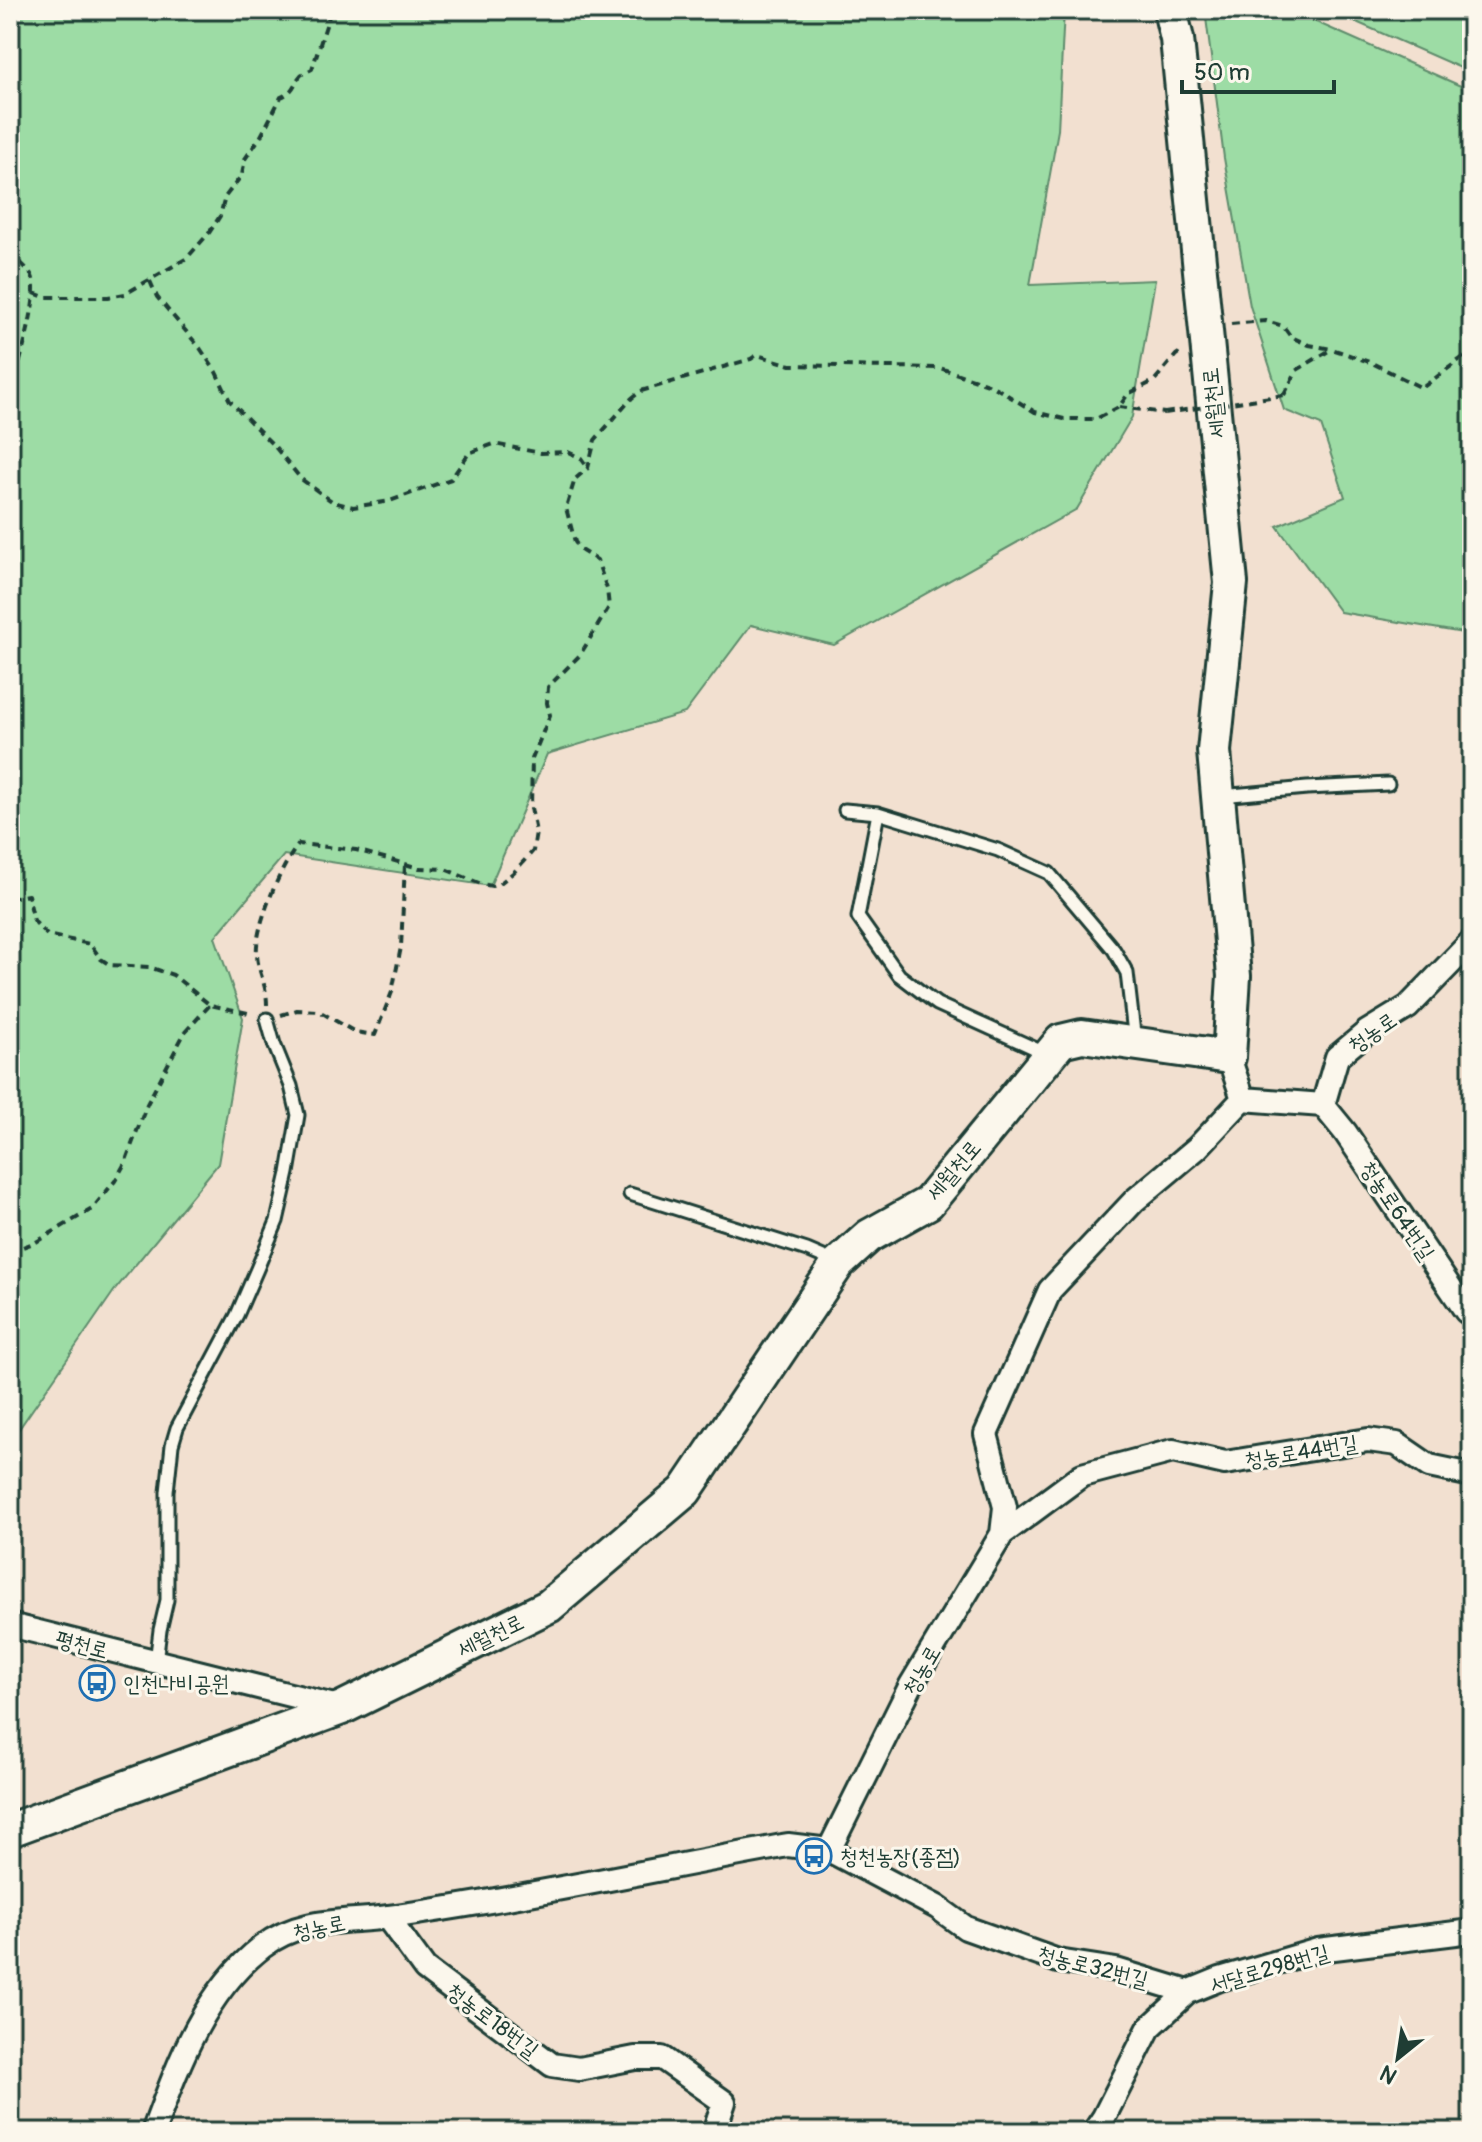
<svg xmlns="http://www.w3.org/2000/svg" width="1482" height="2142" font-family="Pangolin,'Poor Story',sans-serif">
<rect width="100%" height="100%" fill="#f2e0d0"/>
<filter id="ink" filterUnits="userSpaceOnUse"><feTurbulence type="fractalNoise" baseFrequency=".0125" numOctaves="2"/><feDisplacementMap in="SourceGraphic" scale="16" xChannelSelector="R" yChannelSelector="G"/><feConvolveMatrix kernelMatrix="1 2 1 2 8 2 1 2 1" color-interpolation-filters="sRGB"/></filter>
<g filter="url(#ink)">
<path fill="#9ddca5" stroke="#5e8c6c" stroke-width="2" d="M10,10h1054l-6,120 -28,155 125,-5 -23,137 -55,92 -243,136 -83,-20 -66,88 -138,41 -57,132 -206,-31 -69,82 28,81 -25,146 -104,127 -104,151z
M1205,10h84l183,81v546l-9,-4 -123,-21 -63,-86 68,-29 -24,-72 -37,-15 -34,-104 -26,-148z
M1329,10h143v63z"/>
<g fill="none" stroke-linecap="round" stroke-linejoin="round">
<defs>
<path id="lane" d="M1221,796l86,-8 81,-4
M845,810l33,3 120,37 51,23 65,77 13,23 8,69
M878,813l-20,104 41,58 38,29 110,50
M630,1194l177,56 28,12
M156,1662l4,-32 7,-30v-108l5,-47 5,-17 60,-113 20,-46 20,-48 11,-48 10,-58 -7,-29 -17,-42 -7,-25"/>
<path id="street" d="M1229,1057l14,42
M1323,1105l22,27 121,179 6,4
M1002,1534l80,-59 91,-24 52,12 143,-23 29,4 32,22 43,9
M10,1625l332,83
M829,1850l108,57 29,21 92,33 58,9 72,22
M387,1917l38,52 127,96 27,4 56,-11h27l62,44 -10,30
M153,2132c25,-67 50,-139 109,-185 39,-30 82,-24 127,-30 30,-4 60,-9 90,-14 103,-18 206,-39 309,-58l41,5 82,-165 91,-151 3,-27 -19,-73 64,-144 85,-90 62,-52 46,-49 80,6 14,-48 30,-25 41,-25 64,-66
M1094,2132l10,-15 45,-89 39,-36 32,-13 98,-29 154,-19"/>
<path id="secondary" d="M10,1830l332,-122 207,-102 136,-115 153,-227 31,-28 59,-33 133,-162 21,-5 147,21 5,-81 -20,-225 17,-168 -54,-544 -7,-29"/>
</defs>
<use href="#lane" stroke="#1f3d34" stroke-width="17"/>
<use href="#street" stroke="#1f3d34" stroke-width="28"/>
<use href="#secondary" stroke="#1f3d34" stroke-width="38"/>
<path stroke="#1f3d34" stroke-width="4" stroke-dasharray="8 6" stroke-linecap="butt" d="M10,253c7,7 17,14 22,23 9,19 -15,96 -22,118
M150,281l7,16 43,51 16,24 14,29 46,47 25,31 32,23 20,5 37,-6 61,-22 18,-26 25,-9 47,9 27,-1 13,6 7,10
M34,293l10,4h64l17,-3 62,-36 22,-25 11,-17 5,-19 17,-22 3,-16 16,-23 20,-39c14,-6 12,-13 20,-22 1,-1 9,-5 11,-6l19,-59
M1231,324l35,-3 17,5 8,11 18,8 23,4 40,14 50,25 40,-30 10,-6
M1284,395l13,-25 35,-21
M1119,407l46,6
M10,898l18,-3 6,26 13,14 43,9 11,15 9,6 39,2 24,8 37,30 43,9
M267,1005c0,-21 -9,-32 -10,-50 -3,-27 24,-90 42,-111l57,6 63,18 26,1 36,15 11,2 7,-2 15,-12 19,-21 3,-19 -5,-24 1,-49 18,-44 -3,-12 1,-16 32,-32 29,-48 -2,-18 -10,-29 -15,-9 -7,-9 -9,-34 9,-29 13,-11 7,-28 37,-42 9,-7 110,-32 6,-4 34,10 149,3 51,17 44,27 29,7h32l23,-12 9,-13 26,-13 22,-26 6,-4
M281,1015l16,-5 22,1 36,21 20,3 17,-43 9,-45 4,-83
M10,1252l26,-10 56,-33 23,-28 10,-18 22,-59 38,-72 25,-27"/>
<use href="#lane" stroke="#fbf7ec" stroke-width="11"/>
<use href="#street" stroke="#fbf7ec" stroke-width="22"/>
<use href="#secondary" stroke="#fbf7ec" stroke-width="32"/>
<path stroke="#1f3d34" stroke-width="4" stroke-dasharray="8 6" stroke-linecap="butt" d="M1165,413l119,-18"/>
</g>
</g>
<defs>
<symbol id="bus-ring" viewBox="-11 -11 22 22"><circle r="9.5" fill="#fbf7ec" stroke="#1f6fb2" stroke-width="1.5"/><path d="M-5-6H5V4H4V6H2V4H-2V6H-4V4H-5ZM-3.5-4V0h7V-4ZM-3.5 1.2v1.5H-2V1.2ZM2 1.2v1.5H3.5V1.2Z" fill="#1f6fb2"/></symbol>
</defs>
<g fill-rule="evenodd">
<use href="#bus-ring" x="77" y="1663" width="40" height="40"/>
<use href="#bus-ring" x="794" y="1836" width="40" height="40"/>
</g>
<g text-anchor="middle" stroke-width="6" stroke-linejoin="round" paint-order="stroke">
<g font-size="22" fill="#1f3d34" stroke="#fbf7ec">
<text transform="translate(1213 403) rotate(-96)" y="8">세월천로</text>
<text transform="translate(1372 1032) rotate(-35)" y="8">청농로</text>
<text transform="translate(953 1170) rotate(-50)" y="8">세월천로</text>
<text transform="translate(1398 1210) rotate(56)" y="8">청농로64번길</text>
<text transform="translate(1301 1451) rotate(-9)" y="8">청농로44번길</text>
<text transform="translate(490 1635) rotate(-26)" y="8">세월천로</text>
<text transform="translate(82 1644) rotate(14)" y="8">평천로</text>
<text transform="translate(921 1670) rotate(-60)" y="8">청농로</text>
<text transform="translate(319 1927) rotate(-12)" y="8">청농로</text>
<text transform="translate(1093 1966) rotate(14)" y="8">청농로32번길</text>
<text transform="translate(1269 1968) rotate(-16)" y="8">서달로298번길</text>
<text transform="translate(493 2020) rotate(37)" y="8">청농로18번길</text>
</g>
<g font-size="22" fill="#1f3d34" stroke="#fbf7ec" text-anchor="start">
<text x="123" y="1691">인천나비공원</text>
<text x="840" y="1864">청천농장(종점)</text>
</g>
</g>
<rect width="1482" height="2142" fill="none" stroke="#fbf7ec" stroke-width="40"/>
<rect x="20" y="20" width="1442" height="2102" fill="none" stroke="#1f3d34" stroke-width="3" filter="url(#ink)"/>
<g transform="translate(1398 2058) rotate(210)" stroke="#fbf7ec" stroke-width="6" paint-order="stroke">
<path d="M0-6L14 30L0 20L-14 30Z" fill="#1f3d34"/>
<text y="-12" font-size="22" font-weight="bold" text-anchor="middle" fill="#1f3d34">N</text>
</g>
<path d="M1182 80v12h152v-12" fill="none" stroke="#1f3d34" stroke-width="4"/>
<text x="1194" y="80" font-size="24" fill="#1f3d34" stroke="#fbf7ec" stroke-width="6" paint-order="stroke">50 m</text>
</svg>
